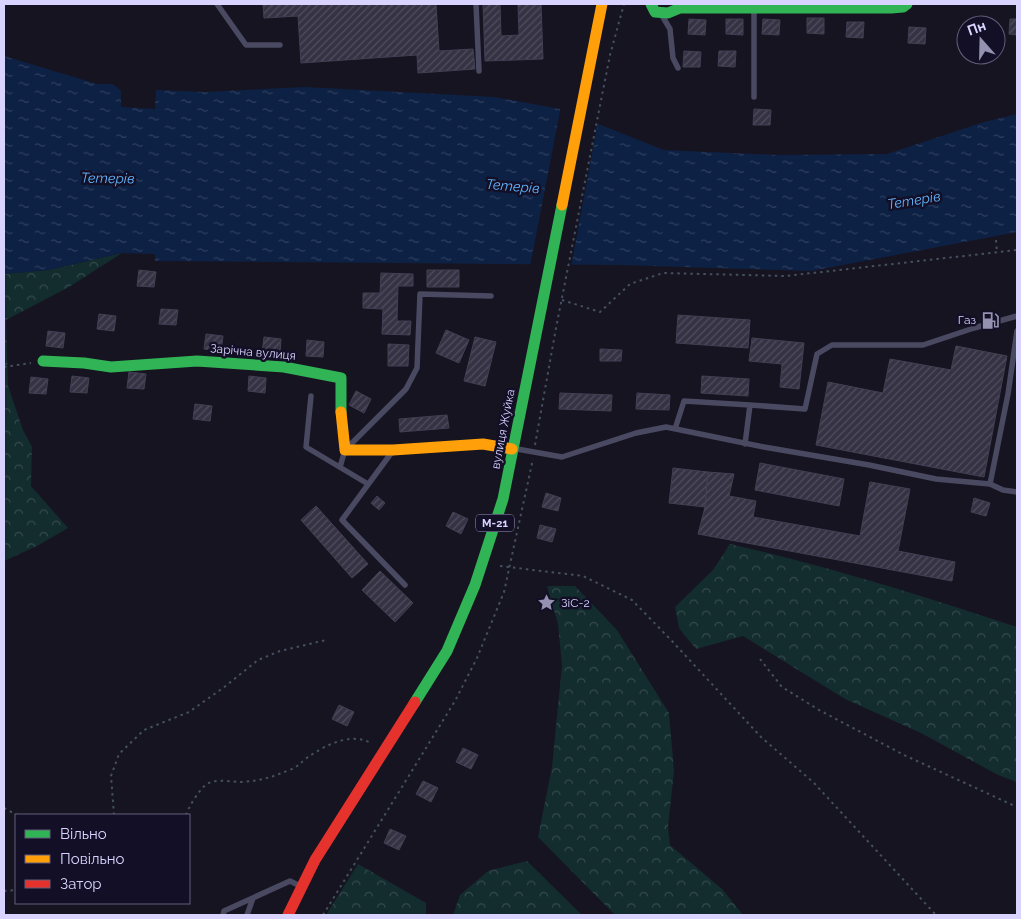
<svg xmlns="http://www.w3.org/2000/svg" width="1021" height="919" font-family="Raleway,sans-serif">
<defs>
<pattern id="forest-crowns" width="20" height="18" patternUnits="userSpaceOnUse" patternTransform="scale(1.25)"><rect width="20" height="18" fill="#132c2d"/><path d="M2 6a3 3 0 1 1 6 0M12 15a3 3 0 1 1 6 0" fill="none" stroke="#354a4c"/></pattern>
<pattern id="water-ripples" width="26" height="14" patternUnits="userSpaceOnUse" patternTransform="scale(1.25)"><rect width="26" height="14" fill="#0d2144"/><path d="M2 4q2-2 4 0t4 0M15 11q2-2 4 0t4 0" fill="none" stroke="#304060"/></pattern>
<pattern id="building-hatch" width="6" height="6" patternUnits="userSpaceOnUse" patternTransform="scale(1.25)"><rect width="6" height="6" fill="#343243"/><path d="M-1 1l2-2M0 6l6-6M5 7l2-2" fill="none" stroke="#514f5f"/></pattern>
</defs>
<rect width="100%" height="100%" fill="#161421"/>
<path fill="url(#forest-crowns)" d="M122,253l-53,34 -63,33 2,66 15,44 9,17 -1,39 37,42 -31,18 -33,15v-287l44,-4z
M730,544c98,22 193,52 287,83v155l-19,-7 -77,-42 -76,-34 -102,-63 -47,13 -17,-21 -4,-21 38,-37z
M547,586h28l42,44 52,83 5,58 -6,56 2,18 52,44 21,26h-128l-77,-78 14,-70 10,-102 -4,-41z
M527,861l55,54h-129l7,-20 28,-24z
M358,864l68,39v12h-100z"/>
<path fill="url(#water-ripples)" d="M4,56l93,28h16l8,7v16l34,2 1,-19 48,2 100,-5 190,10 66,12 104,41 113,5 110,-1 97,-32 33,-8v118l-206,39 -190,-6 -466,-4v-7l-33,-1 -74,17 -44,4z"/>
<path fill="#161421" d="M561,106l37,15 -27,146h-41z"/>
<path fill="url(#building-hatch)" stroke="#433f54" d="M263,4h173l3,47 34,-2 2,20 -57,4 -1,-18 -116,8 -3,-47 -34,2z
M483,4h17l1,32 18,-1 -1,-31h23l2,55 -58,2z
M807,18h17v16l-17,-1z
M976,18l17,1v6h-17z
M689,19l17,1 -1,15 -17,-1z
M726,19h17v16l-17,-1z
M763,19l17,1 -1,15 -17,-1z
M1010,19h7v16l-8,-1z
M847,22h17l-1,16 -17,-1z
M909,27l17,1 -1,16 -17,-1z
M684,51l17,1 -1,15h-17z
M719,51h17l-1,16 -17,-1z
M754,109l17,1 -1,15h-17z
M139,270l17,2 -2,15 -17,-1z
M427,270h32v17h-32z
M381,273l32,1v12h-15l-1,35h14l-1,14 -28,-1 1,-25 -20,-1v-15h17z
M161,309l17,1 -2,15 -17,-1z
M99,314l17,2 -2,15 -17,-2z
M678,315l72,5 -2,28 -72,-5z
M446,330l23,10 -10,23 -23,-10z
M48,331l17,2 -2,15 -17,-2z
M206,334l17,2 -2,15 -17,-2z
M264,337l17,2 -1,15 -18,-1z
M475,337l21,5 -11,44 -21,-5z
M752,338l52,5 -5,46 -19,-2 2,-23 -33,-3z
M307,340l17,2 -1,15 -17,-1z
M388,344l21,1 -1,21h-20z
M956,346l51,10 -23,121 -168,-32 12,-63 55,11 7,-34 61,11z
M600,349l22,1 -1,11h-21z
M129,372l17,2 -2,15 -17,-1z
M72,376l17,2 -2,15 -17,-1z
M249,376l17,2 -1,15 -17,-2z
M702,376l47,3 -1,17 -47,-3z
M31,377l17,2 -2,15 -17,-1z
M356,391l15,8 -7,14 -15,-8z
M560,393l52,2 -1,16 -52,-2z
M637,393l33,2 -1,15 -33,-1z
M195,404l17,2 -2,15 -17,-2z
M447,415l2,13 -49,4 -1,-13z
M760,463l84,16 -5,27 -84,-16z
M673,468l35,4 -3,35 -36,-4z
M708,472l26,2 -5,22 27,5 -3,16 107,19 10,-54 40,7 -12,62 57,11 -3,19 -254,-47 7,-27z
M546,493l15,5 -3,13 -16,-4z
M377,496l8,7 -6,7 -8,-7z
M974,498l16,5 -4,13 -15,-4z
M316,506l52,58 -16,14 -51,-58z
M453,512l15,7 -7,15 -15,-8z
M540,525l16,4 -4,13 -15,-4z
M380,571l33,32 -18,19 -33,-32z
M339,705l15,7 -7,14 -15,-7z
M463,748l15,7 -7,14 -15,-7z
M423,781l15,7 -7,14 -15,-8z
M390,829l16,7 -7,14 -15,-7z"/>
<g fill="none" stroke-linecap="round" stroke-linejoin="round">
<path stroke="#44505f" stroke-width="2" stroke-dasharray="2.5 4" stroke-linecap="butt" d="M996,240l1,13
M562,300l38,12 30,-28 33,-11 123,3 231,-26
M4,367l27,-4
M535,445l21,-117 54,-273 14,-51
M500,566l83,10 49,24 39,40 90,97 53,46 122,132
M760,659l22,28 37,23 85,45 113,52
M4,808l13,7
M114,815l-3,-39 8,-22 25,-24 45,-18 34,-24 35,-28 22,-9 46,-11
M186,815c2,-7 14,-27 21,-31 10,-6 24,-2 34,-2 18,-1 32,-5 48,-12 8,-2 12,-8 19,-13 18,-12 42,-25 63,-14
M4,891l12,-1
M323,915l132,-214 22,-43 27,-66 29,-133"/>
<path stroke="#4a4962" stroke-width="5.5" d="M217,4l29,41h34
M476,4l3,67
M661,14l9,15 3,29 5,10
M754,97v-88
M311,396l-5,51 62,37
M750,405l55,4 12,-55 15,-9h91l51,-17 43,-12
M675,429l9,-28 66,4 -5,39
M517,449l45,8 74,-24 30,-6 98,20 105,18 67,14 54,5 18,-90 9,-63
M392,452l-50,68 63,65
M340,467l5,-17 61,-61 11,-21 3,-74 71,2
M990,484l13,6 14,2
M223,915l1,-4 66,-30 8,4
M247,915l6,-17"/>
<path stroke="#30b455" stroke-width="11" d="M651,4l4,8 13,1 12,-5h211l12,-1 4,-3
M43,361l41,2 27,4 86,-6 87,6 57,11v34
M415,702l32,-51 28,-66 28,-86 59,-294"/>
<path stroke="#ff9f0a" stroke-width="11" d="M562,205l40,-201
M341,412l4,38h48l90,-6 29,5"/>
<path stroke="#e5322d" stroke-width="11" d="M288,915l27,-55 100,-158"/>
</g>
<defs>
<symbol id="fuel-bare" viewBox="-9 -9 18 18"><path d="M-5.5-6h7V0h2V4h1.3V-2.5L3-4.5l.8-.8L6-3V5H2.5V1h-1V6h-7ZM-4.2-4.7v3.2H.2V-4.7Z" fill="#9591b1" stroke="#130f26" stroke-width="2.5" paint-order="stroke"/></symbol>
<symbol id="sight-bare" viewBox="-9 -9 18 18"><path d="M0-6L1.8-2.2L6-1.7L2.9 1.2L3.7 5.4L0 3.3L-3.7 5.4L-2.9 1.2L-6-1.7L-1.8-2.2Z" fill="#9591b1" stroke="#130f26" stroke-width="2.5" paint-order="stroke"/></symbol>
</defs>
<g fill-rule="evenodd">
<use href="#fuel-bare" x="978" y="308" width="25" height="25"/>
<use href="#sight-bare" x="534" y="590" width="25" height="25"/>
</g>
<g text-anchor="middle" stroke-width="5" stroke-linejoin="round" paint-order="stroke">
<rect fill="#130f26" stroke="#9e99be" stroke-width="1" x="476" y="514.5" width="38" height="17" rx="4"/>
<g font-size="11" font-weight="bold" fill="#d9d4ff">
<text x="495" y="527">М-21</text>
</g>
<g font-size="12" fill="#d9d4ff" stroke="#130f26" text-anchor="end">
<text x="976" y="324">Газ</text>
<text x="561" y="607" text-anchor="start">ЗіС-2</text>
</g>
<g font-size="12" fill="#d9d4ff" stroke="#130f26">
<text transform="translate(253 352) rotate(5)" y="4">Зарічна вулиця</text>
<text transform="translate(503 429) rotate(-79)" y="4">вулиця Жуйка</text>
</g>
<g font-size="14" font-style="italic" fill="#62b6ff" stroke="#130f26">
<text transform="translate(108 178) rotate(1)" y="5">Тетерів</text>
<text transform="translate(513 186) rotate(5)" y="5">Тетерів</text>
<text transform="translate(914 200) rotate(-9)" y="5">Тетерів</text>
</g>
</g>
<rect width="1021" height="919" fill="none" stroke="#d9d4ff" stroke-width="10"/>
<rect x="15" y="814" width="175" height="90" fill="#130f26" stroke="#625e7d"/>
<rect x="25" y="830" width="25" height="8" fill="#30b455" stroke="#625e7d"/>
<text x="60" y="839" font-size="15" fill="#d9d4ff">Вільно</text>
<rect x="25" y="855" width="25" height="8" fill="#ff9f0a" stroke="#625e7d"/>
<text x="60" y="864" font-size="15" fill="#d9d4ff">Повільно</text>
<rect x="25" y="880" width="25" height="8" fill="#e5322d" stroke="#625e7d"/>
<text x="60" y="889" font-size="15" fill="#d9d4ff">Затор</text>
<g transform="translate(981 40) rotate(340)"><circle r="24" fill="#130f26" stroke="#625e7d"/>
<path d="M0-4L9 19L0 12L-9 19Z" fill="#9591b1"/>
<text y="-8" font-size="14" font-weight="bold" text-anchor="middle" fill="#d9d4ff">Пн</text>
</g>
</svg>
